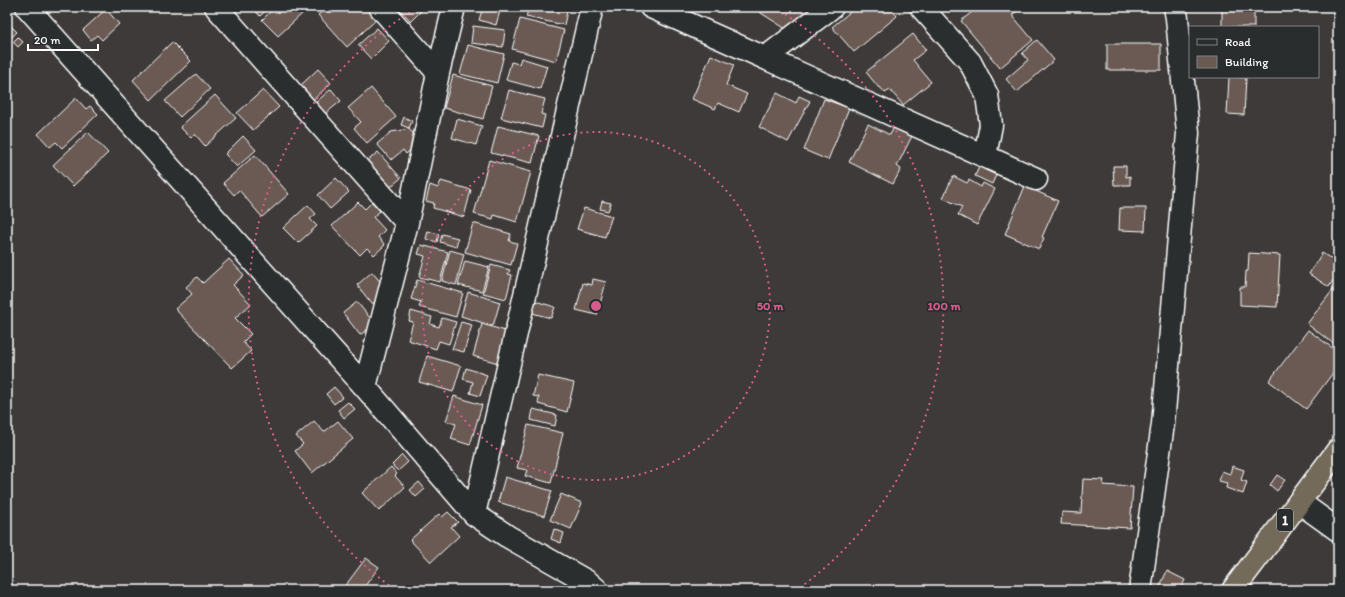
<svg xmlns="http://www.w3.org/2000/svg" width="1345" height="597" font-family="Itim,sans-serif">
<rect width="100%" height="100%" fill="#3d3a39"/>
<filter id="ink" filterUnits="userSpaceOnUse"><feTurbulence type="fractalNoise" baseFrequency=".025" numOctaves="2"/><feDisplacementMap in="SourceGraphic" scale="8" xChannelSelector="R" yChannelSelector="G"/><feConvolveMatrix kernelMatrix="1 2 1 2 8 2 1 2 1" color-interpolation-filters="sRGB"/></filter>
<g filter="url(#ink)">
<path fill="#6a5a52" stroke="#fff" d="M252,7h18l-10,9z
M275,7h23l5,6 -25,23 -16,-16z
M327,7h39l11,12 -30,28 -29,-32z
M403,7h22l-14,14 -11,-11z
M483,7l17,4 -4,14 -17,-5z
M529,7h39l-4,18 -38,-8z
M759,7h54l-27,22 -25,-16z
M856,7h34l7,9 -43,36 -22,-25z
M978,7h44l-10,8 21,25 -33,28 -39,-47z
M1254,7v20h-32v-19z
M106,9l13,15 -17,16 -5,-5 -6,5 -8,-10z
M520,19l44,11 -8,31 -44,-12z
M7,22l10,10 -6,6 -4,-4z
M473,26l32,4 -2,17 -32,-4z
M377,28l12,13 -18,18 -13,-14z
M913,34l13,16 -13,10 18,22 -28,23 -13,-15 -5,3 -5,-6 -1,1 -13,-16z
M18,37l5,5 -5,5 -5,-5z
M1037,40l17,20 -37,32 -11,-13 22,-19 -6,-7z
M172,42l19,19 -40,39 -18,-20z
M1107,44h54v26h-54z
M468,45l36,9 -7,29 -37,-9z
M711,55l23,10 -8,20 21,9 -8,18 -21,-9 -3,6 -23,-10z
M521,58l26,8 -7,23 -34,-9 5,-18 8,2z
M318,69l13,14 -18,17 -13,-14z
M196,74l14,15 -30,28 -15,-16z
M453,75l39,11 -9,33 -39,-11z
M1229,77l17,1 -2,37 -17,-1z
M371,88l25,29 -29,26 -13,-15 7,-6 -13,-14z
M331,89l10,12 -16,13 -10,-11z
M263,90l16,17 -26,23 -16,-17z
M509,90l36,9 -4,15 4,1 -3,13 -41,-10z
M777,93l19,10 3,-7 11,5 -22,41 -29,-15z
M215,95l21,23 -31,28 -10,-12 -4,4 -11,-11z
M76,98l10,11 4,-3 8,8 -36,34 -6,-6 -6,5 -12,-13z
M824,99l25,9 -21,52 -24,-10z
M404,117l8,4 -3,7 -8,-3z
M457,119l25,7 -6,19 -24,-7z
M868,124l22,11 4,-8 18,9 -15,30 4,3 -8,15 -44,-22z
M498,126l41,10 -7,27 -41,-10z
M409,129l11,12 -14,13 -3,-4 -12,10 -14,-16 14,-12z
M88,132l20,21 -35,33 -20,-21z
M243,136l13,14 -19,17 -12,-13z
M378,152l23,26 -13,11 -23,-26z
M255,155l34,39 -27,23 -23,-27 -5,5 -11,-12z
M489,160l42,12 -14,50 -23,-7 -1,4 -19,-5z
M1113,166h13v11l4,-1v9h-16z
M979,167l17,8 -4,9 -17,-8z
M953,176l14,7 2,-3 12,7 2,-4 12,6 -18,36 -19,-10 4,-8 -19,-9z
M336,178l13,14 -19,17 -12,-14z
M441,181l30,9 -7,27 -31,-9 1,-5 -8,-2 4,-16 8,3z
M1025,186l33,15 -16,36 2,1 -5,11 -34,-15z
M602,201l9,2 -3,8 -8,-2z
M358,202l7,7 7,-7 8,9 -7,6 12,13 -7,7 7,8 -11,10 -7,-7 -7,7 -28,-29z
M308,205l8,9 -6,5 7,7 -19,17 -15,-15z
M584,208l28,8 -7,21 -28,-8z
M1120,208h26l-1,23 -26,-1z
M473,223l38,11 -2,7 8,2 -6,22 -46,-13z
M428,231l11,3 -2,8 -11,-3z
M442,234l16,4 -2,9 -16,-5z
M421,245l27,7 -8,30 -21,-5 6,-21 -7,-2z
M450,250l14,4 -8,31 -14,-4z
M1249,253l31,2 -3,52 -37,-2v-18h5l1,-16h2z
M1322,253l16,10v9l-9,15 -20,-13z
M229,259l15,16 -11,10 18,19 -16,14 16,16 -8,8 8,9 -19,17 -57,-59 17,-15 -6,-7 11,-10 6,6z
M465,261l24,6 -7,24 -24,-6z
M491,265l19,5 -2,4 4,1 -6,24 -23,-6z
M372,272l16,19 -16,13 -15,-19z
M593,279l13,3 -9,33 -21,-5 7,-27 9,2z
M417,280l46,13 -7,24 -37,-10 2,-5 -10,-3z
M1338,283v64l-31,-23z
M468,292l32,10 -7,24 -32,-10z
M535,301l20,6 -4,11 -19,-5z
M357,302l18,22 -15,11 -17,-22z
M411,311l21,6 -2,7 9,3 3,-9 14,4 -7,22 -10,-3 -3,8 -28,-9 5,-18 -4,-1z
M461,322l11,3 -8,27 -12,-3z
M482,324l30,9 -10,31 -29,-8z
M1308,330l30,22v14l-32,43 -37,-28z
M427,356l34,10 -8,26 -34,-10z
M466,368l21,7 -7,21 -10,-3 3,-11 -10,-3z
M538,375l36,8 -7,29 -29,-8 1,-7 -6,-1z
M334,387l9,10 -9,7 -8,-10z
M454,396l28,9 -12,40 -19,-6 5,-15 -10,-3z
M348,402l7,7 -11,9 -6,-8z
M533,409l24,6 -2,11 -24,-6z
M314,421l10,11 14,-11 15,18 -41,34 -17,-22 8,-7 -7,-8z
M528,425l35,8 -12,50 -26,-7 2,-6 -10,-2z
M402,455l6,7 -10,9 -6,-6z
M1232,466l12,4 -3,10 6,2 -4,12 -17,-6 1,-5 -8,-2 3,-10 8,3z
M391,467l6,7 -2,2 10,11 -26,24 -17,-18z
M1277,475l8,5 -8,11 -7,-6z
M505,477l47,14 -8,25 -46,-14z
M1083,479l21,1 -1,5 30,2 -3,41 -69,-4 1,-12 19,1z
M419,482l6,7 -9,8 -6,-7z
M561,494l21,9 -11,26 -21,-9z
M448,512l10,10 -7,5 8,9 -28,26 -21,-22 29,-26 3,3z
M554,529l10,4 -3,10 -10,-4z
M366,558l13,9 -17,23h-20z
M1167,571l18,9 -5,10h-18l-3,-2z"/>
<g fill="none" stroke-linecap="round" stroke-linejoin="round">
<defs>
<path id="minor" d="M27,7l338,380 109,127 33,22 81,46 9,8
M216,7l191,216
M380,7l58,66
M651,7l385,172
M921,7l49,55 17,33 4,30 -6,31
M765,58l67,-51
M365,387l42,-164 31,-150 16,-66
M1299,502l39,28
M474,514l118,-507
M1140,590l23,-166 25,-291 -11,-115 -2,-11"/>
<path id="highway" d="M1233,590l105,-140"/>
</defs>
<use href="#minor" stroke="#fff" stroke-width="25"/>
<use href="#highway" stroke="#fff" stroke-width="25"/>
<use href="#minor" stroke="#2a2d2e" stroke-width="22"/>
<use href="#highway" stroke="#736b5a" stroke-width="22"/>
</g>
</g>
<g fill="none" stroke="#d45d8c" stroke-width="2" stroke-dasharray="2 4">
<circle cx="596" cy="306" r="174"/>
<path d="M394 589A348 348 0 0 1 417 8M775 8A348 348 0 0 1 798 589"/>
</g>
<g text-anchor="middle" stroke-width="3.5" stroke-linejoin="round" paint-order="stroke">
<rect fill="#2a2d2e" stroke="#bfc0c0" stroke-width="1" x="1277" y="509" width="16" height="22" rx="3"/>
<g font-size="13" font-weight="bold" fill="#fff">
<text x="1285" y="525">1</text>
</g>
</g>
<circle cx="596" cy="306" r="6" fill="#d45d8c" stroke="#2a2d2e" stroke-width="2"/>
<g font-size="12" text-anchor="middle" font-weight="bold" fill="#d45d8c" stroke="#2a2d2e" stroke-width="3.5" stroke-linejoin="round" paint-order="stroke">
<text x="770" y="310">50 m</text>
<text x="944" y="310">100 m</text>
</g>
<rect width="1345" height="597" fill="none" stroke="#2a2d2e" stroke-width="24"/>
<rect x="12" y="12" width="1321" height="573" fill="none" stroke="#fff" stroke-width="1.5" filter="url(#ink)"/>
<rect x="1189" y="26" width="130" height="52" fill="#2a2d2e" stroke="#7f8182"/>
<rect x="1197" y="39" width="20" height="6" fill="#2a2d2e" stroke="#7f8182"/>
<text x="1225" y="46" font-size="12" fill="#ffffff">Road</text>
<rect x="1197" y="56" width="20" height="12" fill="#6a5a52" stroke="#7f8182"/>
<text x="1225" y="66" font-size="12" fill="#ffffff">Building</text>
<path d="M28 44v6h70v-6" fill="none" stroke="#ffffff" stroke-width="2"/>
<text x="34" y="44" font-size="12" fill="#ffffff" stroke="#2a2d2e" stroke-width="3" paint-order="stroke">20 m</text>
</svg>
